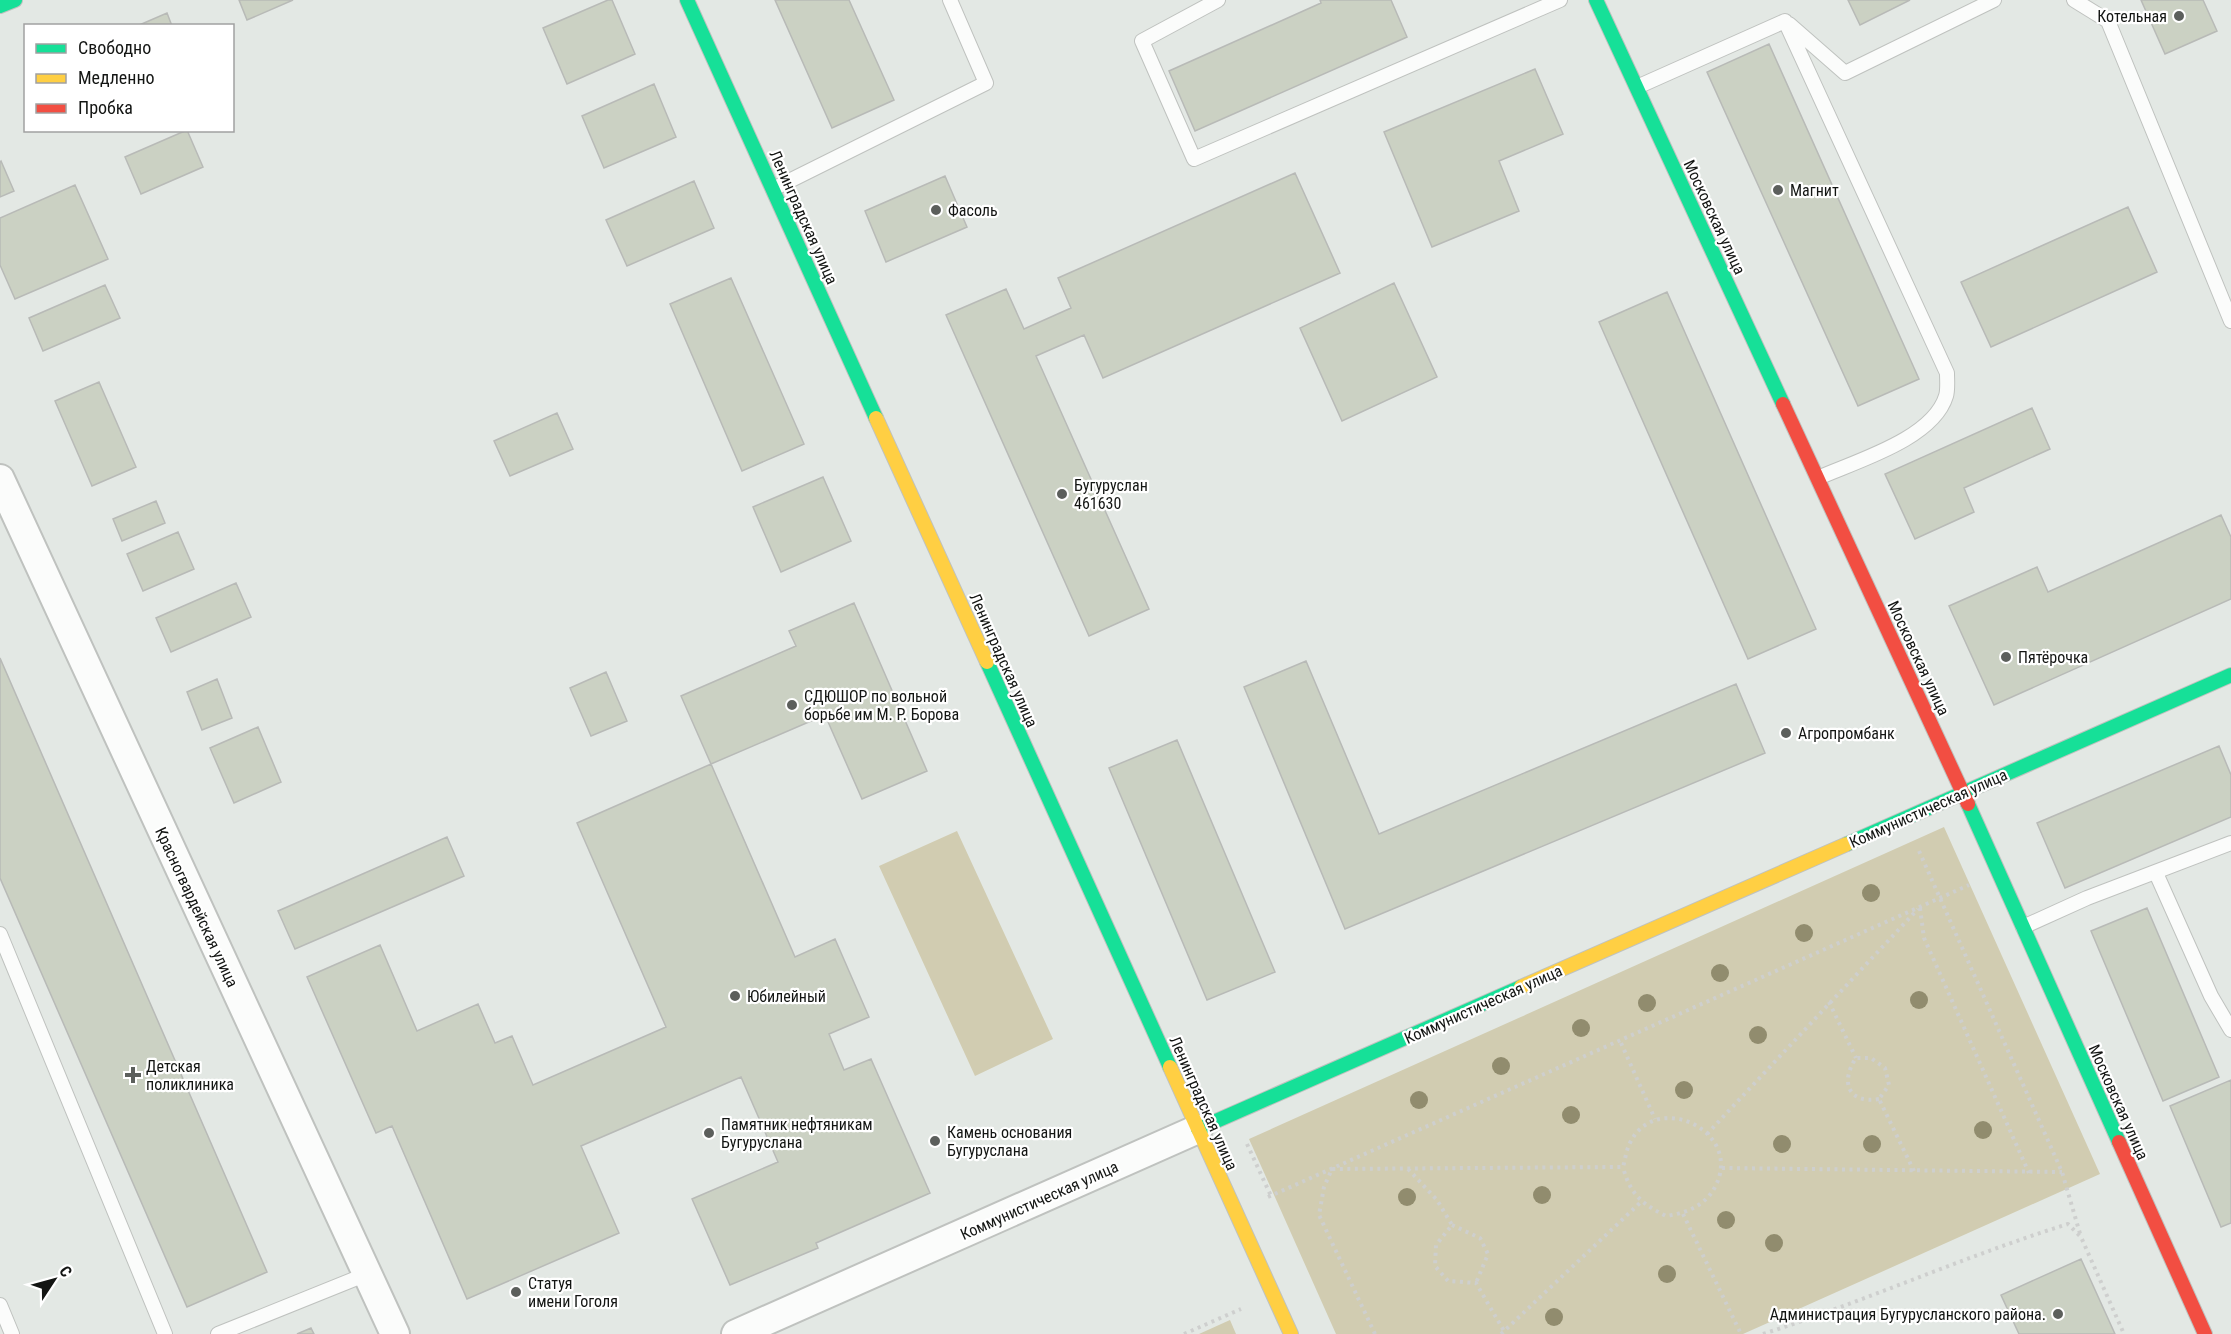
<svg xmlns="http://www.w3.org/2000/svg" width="2231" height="1334" font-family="'Roboto Condensed',sans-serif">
<rect width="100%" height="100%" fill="#e3e8e4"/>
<path fill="#d1ccb1" d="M1944,827l156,347 -357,160h-407l-87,-195z
M957,831l96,208 -78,37 -96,-210z
M1230,1320l6,14h-37z"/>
<path fill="#cbd1c3" stroke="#b8bab7" stroke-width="1.5" d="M239,0h54l-46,20z
M608,0h4l23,54 -68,30 -24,-56z
M775,0h74l45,100 -62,28z
M1320,0h71l16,37 -212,94 -26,-60 152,-68z
M1848,0h62l-50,25z
M2141,0h62l14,31 -52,23z
M167,13l5,13h-35z
M1769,44l150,335 -61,27 -151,-334z
M1535,69l28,65 -64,27 20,50 -87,36 -48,-115z
M654,84l22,53 -72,31 -22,-52z
M187,130l16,37 -62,27 -16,-37z
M1,161l13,30 -14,6v-35z
M1295,173l45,100 -237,105 -19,-43 -48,21 113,253 -60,27 -143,-321 60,-26 18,40 47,-21 -13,-30z
M945,176l22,51 -81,35 -21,-51z
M694,181l20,47 -87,38 -21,-46z
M75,185l33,74 -93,40 -15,-34v-47z
M2128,207l29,65 -166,75 -30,-65z
M731,278l73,166 -62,27 -72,-167z
M1394,283l43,94 -95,44 -42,-93z
M105,285l15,33 -77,33 -14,-33z
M1667,292l149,337 -68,30 -149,-337z
M99,382l37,85 -44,19 -37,-85z
M2032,408l18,41 -86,39 10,24 -59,27 -30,-65z
M557,413l16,36 -63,27 -16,-35z
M823,477l28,64 -70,31 -28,-65z
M156,501l9,22 -43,18 -9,-22z
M2221,515l10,22v62l-237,106 -45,-99 88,-39 11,25z
M178,532l16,37 -51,22 -16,-37z
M236,583l15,34 -80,35 -15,-34z
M854,603l73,168 -65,28 -37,-84 -114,49 -30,-68 115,-50 -7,-15z
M0,658l267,614 -80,35 -187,-429z
M1306,661l73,173 357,-150 29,69 -420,176 -101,-242z
M606,672l21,49 -36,15 -21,-48z
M217,679l15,39 -30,12 -15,-38z
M258,727l23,55 -47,21 -24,-55z
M1177,740l98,232 -68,28 -98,-232z
M2219,746l12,29v42l-166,71 -28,-65z
M711,764l84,193 40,-18 34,78 -40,17 15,36 27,-11 59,134 -114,50 2,5 -88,37 -38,-86 86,-37 -37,-85 -160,69 38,87 -152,66 -75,-173 -16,7 -69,-156 73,-32 37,86 61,-27 17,39 17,-7 21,49 133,-58 -89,-204z
M447,837l17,39 -169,73 -17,-38z
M2147,908l72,169 -56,24 -72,-170z
M2231,1080v143l-10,4 -51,-121z
M2081,1259l34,75h-96l-18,-39z
M311,1328l3,6h-17z"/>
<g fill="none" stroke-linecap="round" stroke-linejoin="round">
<defs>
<path id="lane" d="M1218,0l-76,41 52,118 366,-159
M2074,0l34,21 123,300
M1789,24l56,49 149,-73
M1637,87l148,-66 162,352c0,7 1,17 -1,23 -13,43 -90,65 -128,82
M773,189l213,-106 -36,-83
M2156,873l55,123 20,34
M2023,927l64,-29 144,-55
M0,934l165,400
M0,1305l12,29
M218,1334l149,-60"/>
<path id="street" d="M0,479l395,855
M736,1334l462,-205"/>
<path id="fast" d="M687,0l189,418
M1596,0l187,404
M0,6l15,-6
M987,662l183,405
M1968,804l151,338
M1847,844l384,-169
M1198,1129l323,-142"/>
<path id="slow" d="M876,418l111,244
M1521,987l326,-143
M1170,1067l121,267"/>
<path id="jam" d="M1783,404l185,400
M2119,1142l86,192"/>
</defs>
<use href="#lane" stroke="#bfc2bf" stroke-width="16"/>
<use href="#street" stroke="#bfc2bf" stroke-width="32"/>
<use href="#fast" stroke="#bfc2bf" stroke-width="16"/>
<use href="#slow" stroke="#bfc2bf" stroke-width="16"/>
<use href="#jam" stroke="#bfc2bf" stroke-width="16"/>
<path stroke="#cecfce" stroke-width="4" stroke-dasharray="3 4.5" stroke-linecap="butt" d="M1919,851l143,321 19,65
M1920,908l4,30 105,235
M1829,1002l27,56
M1621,1043l34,76
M1879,1099c-31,5 -39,-17 -23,-41h15l14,10 4,17 -10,14 35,72
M1707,1134l211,-225
M1247,1144l24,52
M1722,1168l340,4
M1408,1169l29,31 15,25 -16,20 -1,21 13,15 28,2 28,48
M1268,1197l701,-312
M1683,1214l58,120
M1452,1225l28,13 8,16 -12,29
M1184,1334l57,-25
M1375,1334l-56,-119 5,-28 8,-18 291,-2c2,-7 3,-15 6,-22 25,-57 116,-14 86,42 -10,19 -29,26 -49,29 -24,-12 -36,-22 -43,-49
M1501,1334l141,-133
M1763,1334c103,-33 202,-78 305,-110l13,13 43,97"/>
<use href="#lane" stroke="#fbfcfb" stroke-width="14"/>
<use href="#street" stroke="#fbfcfb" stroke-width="28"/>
<use href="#fast" stroke="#16e098" stroke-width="14"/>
<use href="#slow" stroke="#ffcf43" stroke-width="14"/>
<use href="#jam" stroke="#f24e42" stroke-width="14"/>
</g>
<g fill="#918c6e">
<circle cx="1871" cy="893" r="9"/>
<circle cx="1804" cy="933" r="9"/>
<circle cx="1720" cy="973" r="9"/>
<circle cx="1919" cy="1000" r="9"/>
<circle cx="1647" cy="1003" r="9"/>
<circle cx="1581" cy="1028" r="9"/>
<circle cx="1758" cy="1035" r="9"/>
<circle cx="1501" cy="1066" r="9"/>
<circle cx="1684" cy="1090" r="9"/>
<circle cx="1419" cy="1100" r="9"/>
<circle cx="1571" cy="1115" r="9"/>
<circle cx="1983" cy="1130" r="9"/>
<circle cx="1782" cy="1144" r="9"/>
<circle cx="1872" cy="1144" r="9"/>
<circle cx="1542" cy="1195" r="9"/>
<circle cx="1407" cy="1197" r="9"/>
<circle cx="1726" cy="1220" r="9"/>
<circle cx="1774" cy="1243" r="9"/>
<circle cx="1667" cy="1274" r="9"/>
<circle cx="1554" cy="1317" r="9"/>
</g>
<g fill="#5c5f5c" stroke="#fff" stroke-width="2">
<circle cx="2179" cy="16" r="6"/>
<circle cx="1778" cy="190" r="6"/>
<circle cx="936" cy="210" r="6"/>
<circle cx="1062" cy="494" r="6"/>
<circle cx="2006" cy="657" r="6"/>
<circle cx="792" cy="705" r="6"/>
<circle cx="1786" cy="733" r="6"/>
<circle cx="735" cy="996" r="6"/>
<path d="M130 1066h6v6h6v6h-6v6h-6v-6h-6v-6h6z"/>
<circle cx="709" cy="1133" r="6"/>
<circle cx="935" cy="1141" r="6"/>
<circle cx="516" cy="1292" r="6"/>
<circle cx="2058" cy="1314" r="6"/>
</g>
<g text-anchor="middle" stroke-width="4.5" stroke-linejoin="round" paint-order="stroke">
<g font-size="16" fill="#131513" stroke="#fff" text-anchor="start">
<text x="2167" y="22" text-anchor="end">Котельная</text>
<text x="1790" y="196">Магнит</text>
<text x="948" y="216">Фасоль</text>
<text x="1074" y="491">Бугуруслан<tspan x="1074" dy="18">461630</tspan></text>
<text x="2018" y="663">Пятёрочка</text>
<text x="804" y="702">СДЮШОР по вольной<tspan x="804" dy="18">борьбе им М. Р. Борова</tspan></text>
<text x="1798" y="739">Агропромбанк</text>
<text x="747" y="1002">Юбилейный</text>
<text x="146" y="1072">Детская<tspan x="146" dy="18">поликлиника</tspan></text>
<text x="721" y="1130">Памятник нефтяникам<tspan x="721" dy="18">Бугуруслана</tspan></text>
<text x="947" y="1138">Камень основания<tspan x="947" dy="18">Бугуруслана</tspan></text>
<text x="528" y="1289">Статуя<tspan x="528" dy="18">имени Гоголя</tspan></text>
<text x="2046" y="1320" text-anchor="end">Администрация Бугурусланского района.</text>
</g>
<g font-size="16" fill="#131513" stroke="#fff">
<text transform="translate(804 217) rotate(66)" y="6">Ленинградская улица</text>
<text transform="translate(1715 217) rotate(65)" y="6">Московская улица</text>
<text transform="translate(1919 658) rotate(65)" y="6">Московская улица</text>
<text transform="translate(1004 660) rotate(66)" y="6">Ленинградская улица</text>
<text transform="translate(1928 808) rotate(-24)" y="6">Коммунистическая улица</text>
<text transform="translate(197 907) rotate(65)" y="6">Красногвардейская улица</text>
<text transform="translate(1483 1004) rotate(-24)" y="6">Коммунистическая улица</text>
<text transform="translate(2119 1102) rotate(66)" y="6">Московская улица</text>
<text transform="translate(1204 1103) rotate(66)" y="6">Ленинградская улица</text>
<text transform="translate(1039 1200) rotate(-24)" y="6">Коммунистическая улица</text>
</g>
</g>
<rect x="24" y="24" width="210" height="108" fill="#ffffff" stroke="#a1a1a1" stroke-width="1.5"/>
<rect x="36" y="44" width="30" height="9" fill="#16e098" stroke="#a1a1a1" stroke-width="1.5"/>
<text x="78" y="54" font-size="18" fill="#131513">Свободно</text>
<rect x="36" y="74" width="30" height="9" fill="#ffcf43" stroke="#a1a1a1" stroke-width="1.5"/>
<text x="78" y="84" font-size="18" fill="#131513">Медленно</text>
<rect x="36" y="104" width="30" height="9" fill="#f24e42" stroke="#a1a1a1" stroke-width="1.5"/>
<text x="78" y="114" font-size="18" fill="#131513">Пробка</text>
<g transform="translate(54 1280) rotate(54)" stroke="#ffffff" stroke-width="4.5" paint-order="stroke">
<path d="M0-4.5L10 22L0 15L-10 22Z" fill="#131513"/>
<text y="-9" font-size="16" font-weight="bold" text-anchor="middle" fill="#131513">С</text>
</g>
</svg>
